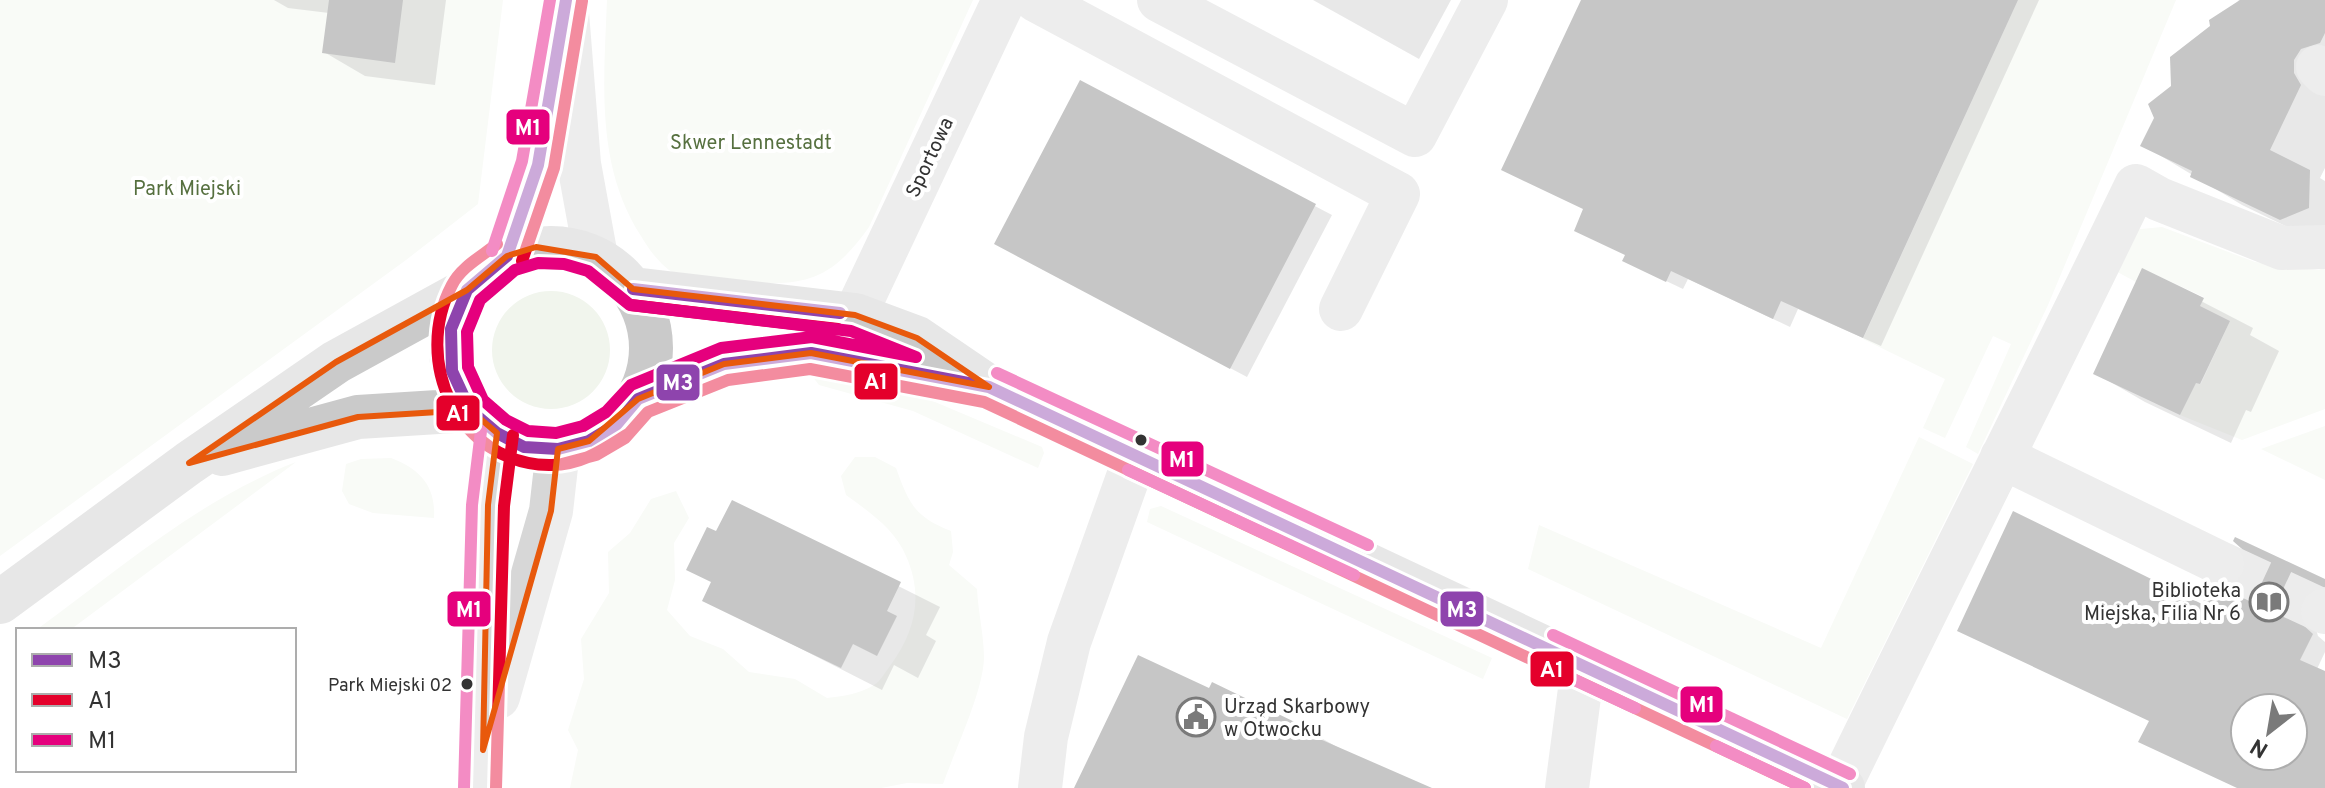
<svg xmlns="http://www.w3.org/2000/svg" width="2325" height="788" font-family="Overpass,sans-serif">
<rect width="100%" height="100%" fill="#fff"/>
<path fill="#f1f5ed" d="M0,0h503l-25,204 -72,56 -406,296z
M607,0h366l-104,227c-34,48 -59,60 -118,55 -21,-2 -53,1 -73,-7 -15,-6 -29,-25 -37,-39 -46,-71 -37,-155 -34,-236z
M2018,0h158l-128,305 -70,149 -12,-7 45,-103 -18,-8 -48,102 -22,-10 22,-49 -82,-40z
M2162,227l93,35 64,8 6,-3v142l-83,31 -62,-25 16,-32 5,1 29,-63 -30,-15 4,-9 -61,-28 -7,13 -26,-14 21,-38z
M492 350a59 59 0 1 1 118 0a59 59 0 1 1-118 0Z
M809,372l88,14 145,61 2,6 -6,15 -125,-57 -94,-26z
M2325,426v54l-64,-31z
M1919,437l54,27 -126,255 -319,-150 11,-44 282,123z
M855,457h20l21,11c13,36 19,49 55,63l2,21 -4,13 28,24c1,22 7,47 7,69 -1,34 -29,92 -41,126l-36,-1 -26,5h-311l8,-38 -10,-20 16,-51 -3,-40 28,-46 -1,-41 22,-19 21,-34 25,-8 13,27 -15,25 1,37 -8,30 23,26 33,13 26,23 46,7 32,19c16,-2 33,-4 47,-13 7,-4 11,-13 16,-19 25,-34 34,-70 16,-110 -11,-27 -38,-45 -60,-61l-5,-19z
M391,458c29,11 45,28 43,60l-61,-5 -24,-9 -7,-13 4,-27 15,-5z
M296,462l-226,168h-34c84,-61 162,-130 260,-168z
M1161,506l331,152 -9,21 -336,-157 3,-13z"/>
<path fill="#0003" fill-rule="evenodd" d="M274,0h172l-11,85 -70,-9 -41,-24 5,-39 -41,-5z
M1313,0h138l-32,59z
M1583,0h456l-158,346 -83,-37 -8,18 -102,-48 -5,10 -42,-20 -56,-60z
M2239,0h86v168l-5,10 5,3v64l-83,-40 -99,-60 30,-58z
M1081,83l251,132 -85,162 -234,-124z
M2143,271l110,57 -3,7 29,16 -28,61 -5,-2 -15,33 -86,-41 -50,-29z
M733,503l207,104 -14,28 10,6 -18,37 -24,-13 -12,25 -177,-90 8,-17 4,-49z
M2325,582v19l-11,21 4,14 7,6v10l-8,17 8,4v115h-88l-34,-182 22,-15zM2245,708h48v48h-48z
M1210,691l97,39 39,22 81,36h-351z"/>
<path fill="#818181" fill-rule="evenodd" d="M329,0h74l-8,63 -73,-10z
M1581,0h437l-155,338 -82,-37 -8,18 -102,-48 -5,11 -44,-21 3,-6 -51,-24 9,-22 -82,-39z
M2240,0h85v33l-5,10 -19,6 -7,11v13l7,12 -31,65 40,20 -1,38 -29,12 -90,-43 2,-6 -52,-25 14,-28 -6,-14 23,-18 -1,-29 40,-31 -1,-6z
M1080,80l236,124 -86,165 -236,-125z
M2142,268l62,30 -4,8 30,15 -30,63 -4,-1 -16,32 -87,-41z
M732,500l169,82 -14,29 10,5 -20,40 -24,-12 -12,24 -139,-67 9,-19 -25,-12 21,-43 9,4z
M2013,511l189,93 9,-18 14,3 12,-5 7,-8 3,-15 -5,-12 -9,-8 2,-4 90,42v8l-15,3 -9,9 -3,13 4,12 11,10 -13,26 25,11v117h-88l-99,-46 11,-21 -192,-90zM2245,708h48v48h-48z
M1138,655l71,33 3,-6 95,46 -1,5 126,55h-358z"/>
<g fill="none" stroke-linecap="round" stroke-linejoin="round">
<path stroke="#d6d6d6" stroke-width="44" stroke-dasharray="44 22" stroke-linecap="butt" d="M2222,564l101,47"/>
<path stroke="#d7d7d7" stroke-width="44" d="M566,0l13,164 17,93
M1036,0l362,194 -57,115
M1159,0l256,135 71,-135
M2318,67l7,7
M507,256l31,-91 18,-98
M855,315l149,-315
M2002,457l220,107
M2323,611l2,1
M498,697l53,-186 7,-62
M1840,786c97,-200 199,-399 296,-600l23,13 123,49 43,-1
M480,788l8,-283 9,-72
M1040,788l6,-51 23,-95 67,-187
M1567,788l16,-122"/>
<path stroke="#cacaca" stroke-width="44" d="M451 348a100 100 0 1 1 200 0a100 100 0 1 1-200 0Z
M633,289l222,26 62,23 72,49 854,401
M638,399l86,-35 87,-11 162,31
M222,454l136,-37 112,-7
M0,602l189,-139 147,-101 131,-72"/>
<defs>
<path id="bus-1" d="M507,256l-40,34 -16,39 1,42 18,39 27,23 27,14 34,2 31,-8 28,-17 21,-25 86,-35 87,-11 178,34 854,401
M507,256l31,-91 28,-165
M633,289l207,24"/>
<path id="bus-2" d="M497,244c-15,12 -36,23 -45,41 -40,76 5,178 97,180 31,1 54,-15 79,-31
M522,261l32,-93 28,-167
M631,305l207,24
M562,464l34,-9 29,-17 23,-26 80,-32 82,-11 174,33 821,386
M496,788l8,-282 9,-71"/>
<path id="bus-3" d="M492,251l30,-90 28,-161
M538,263l26,1 24,7 42,34 221,26 65,26 -104,-20 -91,11 -90,37 -25,27 -23,14 -27,7 -28,-2 -22,-11 -23,-20 -15,-33 -1,-35 13,-32 35,-30z
M997,373l371,172
M1128,470l226,105
M1553,635l297,139
M1540,664l95,44
M1716,746l89,42
M464,788l8,-283 9,-74"/>
</defs>
<use href="#bus-1" stroke="#fff" stroke-width="18"/>
<use href="#bus-2" stroke="#fff" stroke-width="18"/>
<use href="#bus-3" stroke="#fff" stroke-width="18"/>
<use href="#bus-1" stroke="#8e44ad" stroke-width="12"/>
<use href="#bus-2" stroke="#e4002b" stroke-width="12"/>
<use href="#bus-3" stroke="#e5007d" stroke-width="12"/>
</g>
<path d="M0 0H2325V788H0ZM536,247l60,10 37,32 222,26 62,23 72,49 -178,-34 -87,11 -86,35 -49,42 -31,8 -7,62 -68,239 5,-245 9,-72 -27,-23 -112,7 -169,46 147,-101 131,-72 40,-34z" fill="#fff" fill-opacity=".55" fill-rule="evenodd"/>
<path fill="none" stroke="#e8590c" stroke-width="6" stroke-linejoin="round" d="M536,247l60,10 37,32 222,26 62,23 72,49 -178,-34 -87,11 -86,35 -49,42 -31,8 -7,62 -68,239 5,-245 9,-72 -27,-23 -112,7 -169,46 147,-101 131,-72 40,-34z"/>
<defs>
<symbol id="library-ring" viewBox="-11 -11 22 22"><circle r="9.5" fill="#fff" stroke="#7a7a7a" stroke-width="1.5"/><path d="M-6-4Q-3-5.5-.7-3.5V5Q-3 3-6 4ZM6-4Q3-5.5 .7-3.5V5Q3 3 6 4Z" fill="#7a7a7a"/></symbol>
<symbol id="civic-ring" viewBox="-11 -11 22 22"><circle r="9.5" fill="#fff" stroke="#7a7a7a" stroke-width="1.5"/><path d="M-.6-6.5H3V-4.5H.6V-3L4-1V1h2V6H-6V1h2V-1L-.6-3ZM-1.2 2.5V6h2.4V2.5Z" fill="#7a7a7a"/></symbol>
</defs>
<g fill-rule="evenodd">
<use href="#library-ring" x="2247" y="580" width="44" height="44"/>
<use href="#civic-ring" x="1174" y="695" width="44" height="44"/>
</g>
<g fill="#333" stroke="#fff" stroke-width="3">
<circle cx="1141" cy="440" r="7"/>
<circle cx="467" cy="684" r="7"/>
</g>
<g text-anchor="middle" stroke-width="8" stroke-linejoin="round" paint-order="stroke">
<g font-size="18" fill="#333" stroke="#fff" text-anchor="end">
<text x="452" y="691">Park Miejski 02</text>
</g>
<g font-size="20" fill="#56703f" stroke="#fff">
<text x="751" y="149">Skwer Lennestadt</text>
<text x="187" y="195">Park Miejski</text>
</g>
<g font-size="20" fill="#333" stroke="#fff">
<text transform="translate(929 157) rotate(-65)" y="7">Sportowa</text>
</g>
<g font-size="20" fill="#333" stroke="#fff" text-anchor="end">
<text x="2241" y="597">Biblioteka<tspan x="2241" dy="23">Miejska, Filia Nr 6</tspan></text>
<text x="1224" y="713" text-anchor="start">Urząd Skarbowy<tspan x="1224" dy="23">w Otwocku</tspan></text>
</g>
</g>
<g stroke="#fff" stroke-width="3">
<rect x="505" y="108" width="46" height="38" rx="8" fill="#e5007d"/>
<rect x="853" y="362" width="46" height="39" rx="8" fill="#e4002b"/>
<rect x="655" y="363" width="46" height="39" rx="8" fill="#8e44ad"/>
<rect x="435" y="394" width="46" height="38" rx="8" fill="#e4002b"/>
<rect x="1160" y="440" width="45" height="38" rx="8" fill="#e5007d"/>
<rect x="446" y="590" width="46" height="38" rx="8" fill="#e5007d"/>
<rect x="1439" y="590" width="46" height="38" rx="8" fill="#8e44ad"/>
<rect x="1529" y="650" width="46" height="38" rx="8" fill="#e4002b"/>
<rect x="1679" y="685" width="45" height="39" rx="8" fill="#e5007d"/>
</g>
<g font-size="22" text-anchor="middle" font-weight="bold" fill="#fff">
<text x="528" y="135">M1</text>
<text x="876" y="389">A1</text>
<text x="678" y="390">M3</text>
<text x="458" y="421">A1</text>
<text x="1182" y="467">M1</text>
<text x="469" y="617">M1</text>
<text x="1462" y="617">M3</text>
<text x="1552" y="677">A1</text>
<text x="1702" y="712">M1</text>
</g>
<rect x="16" y="628" width="280" height="144" fill="#ffffff" stroke="#adadad" stroke-width="2"/>
<rect x="32" y="654" width="40" height="12" fill="#8e44ad" stroke="#adadad" stroke-width="2"/>
<text x="88" y="668" font-size="24" fill="#333333">M3</text>
<rect x="32" y="694" width="40" height="12" fill="#e4002b" stroke="#adadad" stroke-width="2"/>
<text x="88" y="708" font-size="24" fill="#333333">A1</text>
<rect x="32" y="734" width="40" height="12" fill="#e5007d" stroke="#adadad" stroke-width="2"/>
<text x="88" y="748" font-size="24" fill="#333333">M1</text>
<g transform="translate(2269 732) rotate(211)"><circle r="38" fill="#ffffff" stroke="#adadad" stroke-width="2"/>
<path d="M0-6L14 30L0 20L-14 30Z" fill="#7a7a7a"/>
<text y="-12" font-size="22" font-weight="bold" text-anchor="middle" fill="#333333">N</text>
</g>
</svg>
